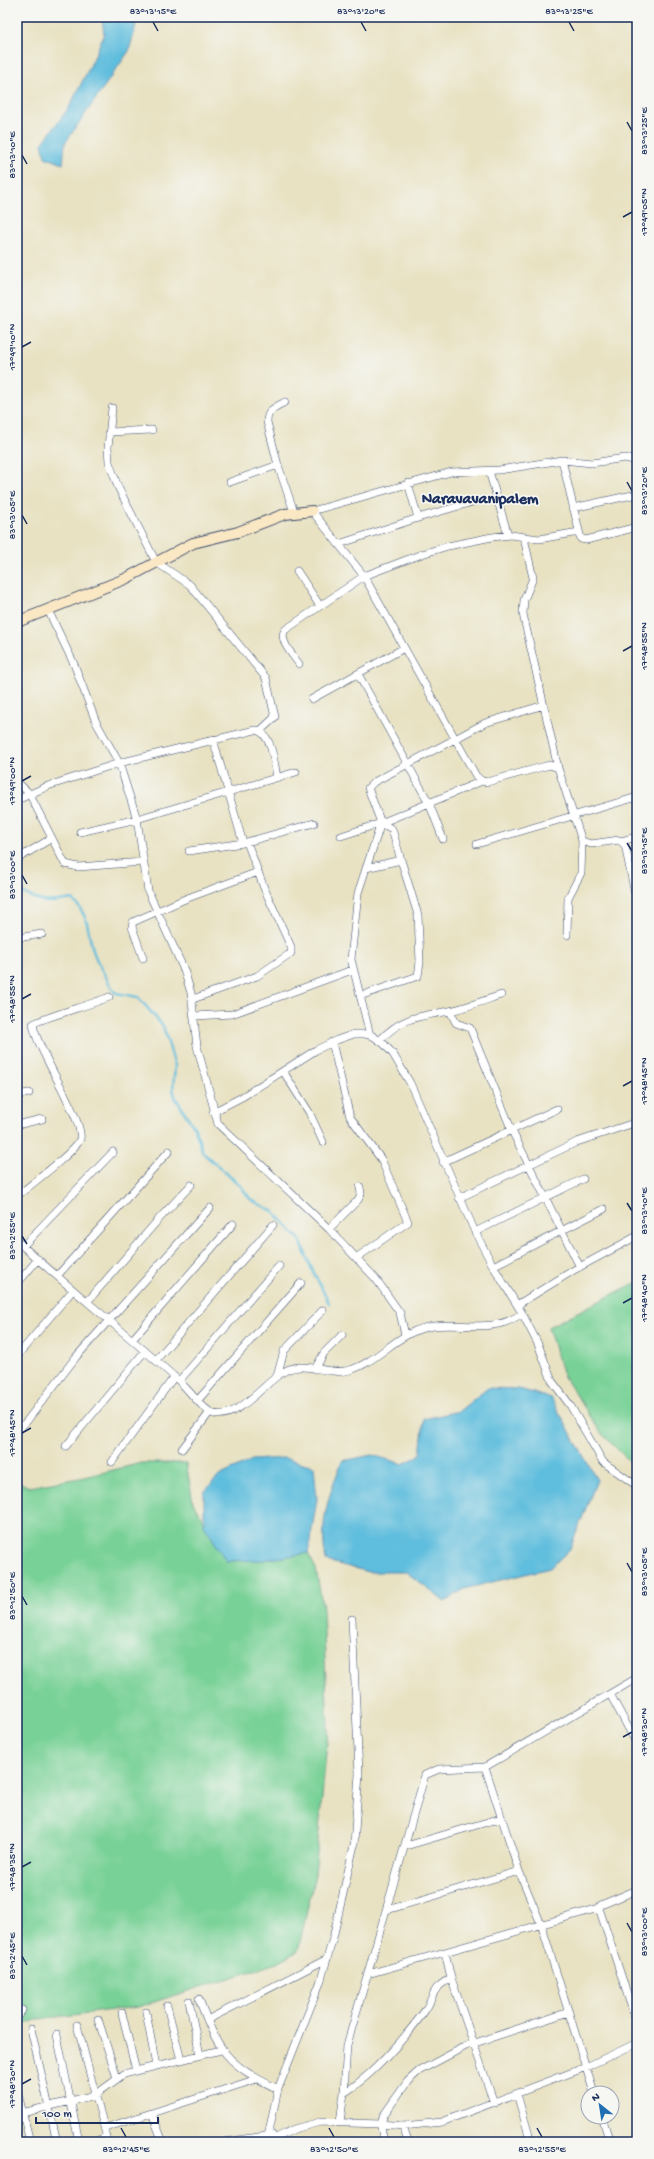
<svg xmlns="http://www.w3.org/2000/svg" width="654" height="2159" font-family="'Gochi Hand',sans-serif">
<rect width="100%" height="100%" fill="#f6f6f2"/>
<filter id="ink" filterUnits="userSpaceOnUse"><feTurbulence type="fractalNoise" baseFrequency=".025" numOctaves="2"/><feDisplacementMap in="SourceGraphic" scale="8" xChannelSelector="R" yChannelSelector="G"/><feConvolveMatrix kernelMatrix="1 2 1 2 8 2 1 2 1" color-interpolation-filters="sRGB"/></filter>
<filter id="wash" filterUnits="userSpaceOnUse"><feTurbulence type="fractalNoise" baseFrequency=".012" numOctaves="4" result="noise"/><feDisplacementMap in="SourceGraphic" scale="16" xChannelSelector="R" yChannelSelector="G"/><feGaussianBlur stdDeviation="0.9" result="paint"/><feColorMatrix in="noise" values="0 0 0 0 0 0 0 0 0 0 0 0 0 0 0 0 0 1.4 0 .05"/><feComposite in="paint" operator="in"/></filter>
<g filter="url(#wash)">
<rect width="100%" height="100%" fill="#e8e2c2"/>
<path fill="#78d196" stroke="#4a807a" d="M637,1282v187l-35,-35 -39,-59 -15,-48z
M142,1463h44l7,39 33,59 37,-1 45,-7 8,16 7,40 5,121 -13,145 -17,76 -21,12 -139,44 -99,12 -22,8v-546l12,6 51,-9z"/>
<path fill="#5fbddd" stroke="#3d769e" d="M102,17h36l-9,34 -64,92 -2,21 -18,-7 -3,-13 28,-38 23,-46 11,-26z
M488,1388l31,1 32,9 46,82 -27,69 -20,19 -86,21 -19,13 -39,-30h-37l-43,-11c-7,-40 2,-63 16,-100l30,-6 31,9 17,-9 4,-36 35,-8z
M284,1458l30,8 3,33 -9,54 -45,7 -37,1 -22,-36v-33l15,-16 33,-16z"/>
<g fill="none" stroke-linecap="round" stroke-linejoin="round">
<path stroke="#5fbddd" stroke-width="2.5" d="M17,890c25,13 27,14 55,9 20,20 14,32 22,54 4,13 13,25 19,37l3,3 22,4 25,29 12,40 -2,22 2,9 20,32 8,24 37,32 11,15 22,11 27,29 10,25 19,38"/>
</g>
</g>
<g filter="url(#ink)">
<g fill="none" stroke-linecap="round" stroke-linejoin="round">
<defs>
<path id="street" d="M285,402c-10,5 -18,8 -18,20l11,43 16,47
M112,408l-4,39 1,15 9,25 38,75 34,23 76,93 9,39 -15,14
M109,432l43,-2
M562,460l19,79 5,1 51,-13
M637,461l-12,-3 -33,5 -30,-3 -63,10 -48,2 -139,39 52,65 112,200 6,5 5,1 55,-15 8,-2 8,3 24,73 9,3 28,-4 6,5 12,59
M489,471l19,64
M230,482l48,-17
M408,483l10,35 58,-17
M573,508l64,-14
M524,538l9,40 -9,22 -1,14 35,154
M339,544l79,-26
M297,571l23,35
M48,610l26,54 22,58 23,41 18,56 -57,13
M299,664c-6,-9 -21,-24 -14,-34l79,-54 58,-22 26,-8 44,-9 19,-2 28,4 40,-7
M358,674l71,129 14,36
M312,699l92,-51
M213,739l30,104
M296,772l-159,47 11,72 36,79 7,23 6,53 21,78 111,105 47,50 24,34 5,22
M17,782l12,11 36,71 13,3 65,-5
M17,800l31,-14 71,-23 136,-33c17,2 19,33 22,47
M341,836l40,-13 101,-42
M621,841l16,-4
M477,844l160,-47
M189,851l54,-8 71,-20
M17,859l35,-21
M366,868l35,-8 -9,-31 -11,-6
M567,935l1,-37 13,-25 1,-32
M17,938l25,-4
M143,958l-11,-31 1,-5 52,-23 73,-27
M360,996l58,-20 2,-14 -2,-47 -17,-55
M193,999l64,-23 34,-23v-6l-27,-59 -17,-46
M450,1011l6,12 14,5 42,103 68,136
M194,1016l38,-2 120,-44
M370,1035l-19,-76 7,-66 23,-70 -13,-35 6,-6 111,-59 59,-18
M380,1040c25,-26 42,-23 74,-30 16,-4 32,-10 47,-15
M332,1042l18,75 31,42 27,63 -52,36
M283,1071l26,41 14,30
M17,1095l12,-2
M213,1112l29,-15 74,-47 21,-10 17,-6h11l8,2 11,8 9,10 17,29 65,149 18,34 29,47 16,31 14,37 18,24 33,57 34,24
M17,1125l25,-6
M443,1162l114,-53
M17,1196c12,-10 59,-45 63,-57 5,-18 -44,-90 -47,-115 3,-4 66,-22 76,-27
M459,1198l118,-56 60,-20
M329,1229l29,-29 3,-6 -1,-7
M475,1232l108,-53
M17,1241c53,48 109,92 162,140 9,8 25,30 35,33 25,6 51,-33 71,-43 20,-11 43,5 65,-1 24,-7 42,-30 65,-39 35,-15 76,7 107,-18
M23,1246l90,-94
M493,1266l111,-57
M57,1276l112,-125
M17,1284l21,-25
M88,1301l70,-81 33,-35
M517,1305l57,-35 63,-34
M132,1340l101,-116
M17,1356l56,-66
M156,1360l117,-135
M315,1369l9,-16 18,-18
M277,1376l7,-25 39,-41
M179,1381l100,-115
M198,1400l103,-117
M17,1431l9,-9 50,-65 134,-149
M66,1446l79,-95
M182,1449l28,-37
M112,1462l62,-85
M610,1694l27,50
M485,1767l34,104 22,53 53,169
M406,1846l95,-28
M599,1908l38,116
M387,1910l132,-39
M445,1952l6,26 43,125
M368,1974l231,-66 2,-3 36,-15
M199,1999c20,53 27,65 79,90
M189,2001l11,54
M167,2006l14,54
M146,2012l10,54
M122,2013l14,58
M17,2017l5,-7
M98,2019l19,59
M207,2020l120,-61
M77,2025l31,117
M31,2029l26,113
M57,2035l22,107
M17,2090l13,52
M344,2093c29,-18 59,-53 80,-81 13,-18 3,-20 27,-34
M517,2094l14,48
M22,2113l73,-18 29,-21 97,-24
M152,2114l11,28
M602,2117l8,25
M340,2122l4,-29 3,-48 78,-270 14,-6 46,-2 152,-89
M403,2126l5,16
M105,2128l152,-49
M268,2136l10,-47 42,-106 13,-45 21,-93 5,-71 -7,-155
M91,2142l16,-5
M224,2142l48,-7
M268,2142l26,-13 26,-7 61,2 22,2 39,-4 144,-55 51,-24
M384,2142l-3,-15 2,-11 25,-35 11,-10 47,-25 103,-34"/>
<path id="secondary" d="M17,622l108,-43 68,-36 45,-11 47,-18 27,-3"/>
</defs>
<use href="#street" stroke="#3a4a6d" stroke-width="8"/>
<use href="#secondary" stroke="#3a4a6d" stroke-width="12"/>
<use href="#street" stroke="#fff" stroke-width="7"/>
<use href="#secondary" stroke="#fae7c3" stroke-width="10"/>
</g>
</g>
<path fill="none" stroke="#1b2f5e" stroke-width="1.5" d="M153,22l5,9M361,22l5,9M569,22l5,9M627,122l5,9M22,155l5,9M623,217l9,-5M22,347l9,-5M627,482l5,9M22,515l5,9M623,651l9,-5M22,781l9,-5M627,843l5,8M22,875l5,9M22,999l9,-5M623,1086l9,-5M627,1203l5,8M22,1236l5,8M623,1303l9,-5M22,1433l9,-5M627,1563l5,9M22,1596l5,9M623,1737l9,-5M22,1867l9,-5M627,1923l5,9M22,1956l5,9M22,2084l9,-5M121,2128l5,9M329,2128l5,9M537,2128l5,9"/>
<g text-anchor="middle" stroke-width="3.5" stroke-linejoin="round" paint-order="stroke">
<g font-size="16" font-weight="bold" fill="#1b2f5e" stroke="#f6f6f2">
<text x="480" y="503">Naravavanipalem</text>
</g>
</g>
<rect width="654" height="2159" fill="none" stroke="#f6f6f2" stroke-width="44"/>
<g transform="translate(600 2105) rotate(330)"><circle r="19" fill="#f6f6f2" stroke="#9ea6b7"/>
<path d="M0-3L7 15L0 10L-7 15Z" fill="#1f6fb2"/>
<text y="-6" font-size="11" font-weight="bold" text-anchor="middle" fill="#1b2f5e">N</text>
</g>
<path d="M36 2117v6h122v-6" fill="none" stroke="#1b2f5e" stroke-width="2"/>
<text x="42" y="2117" font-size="12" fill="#1b2f5e" stroke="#f6f6f2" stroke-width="3" paint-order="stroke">100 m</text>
<rect x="22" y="22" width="610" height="2115" fill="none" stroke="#1b2f5e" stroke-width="1.5"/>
<g font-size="10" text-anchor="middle" fill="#1b2f5e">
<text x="153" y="14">83°13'15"E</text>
<text x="361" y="14">83°13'20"E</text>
<text x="569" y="14">83°13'25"E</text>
<text transform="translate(643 131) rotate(-90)" y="4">83°13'25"E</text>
<text transform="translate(11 155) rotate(-90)" y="4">83°13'10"E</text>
<text transform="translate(643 212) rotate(-90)" y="4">17°49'05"N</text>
<text transform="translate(11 347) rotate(-90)" y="4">17°49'10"N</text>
<text transform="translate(643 491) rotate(-90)" y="4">83°13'20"E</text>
<text transform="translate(11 515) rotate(-90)" y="4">83°13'05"E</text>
<text transform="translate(643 646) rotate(-90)" y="4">17°48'55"N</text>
<text transform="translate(11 781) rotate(-90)" y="4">17°49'00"N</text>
<text transform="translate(643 851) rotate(-90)" y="4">83°13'15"E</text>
<text transform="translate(11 875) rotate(-90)" y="4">83°13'00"E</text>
<text transform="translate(11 999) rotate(-90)" y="4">17°48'55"N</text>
<text transform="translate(643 1081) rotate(-90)" y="4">17°48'45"N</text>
<text transform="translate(643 1211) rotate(-90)" y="4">83°13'10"E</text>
<text transform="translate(11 1236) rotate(-90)" y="4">83°12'55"E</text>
<text transform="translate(643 1298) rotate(-90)" y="4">17°48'40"N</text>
<text transform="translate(11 1433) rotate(-90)" y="4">17°48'45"N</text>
<text transform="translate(643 1572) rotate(-90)" y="4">83°13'05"E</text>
<text transform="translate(11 1596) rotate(-90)" y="4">83°12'50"E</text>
<text transform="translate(643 1732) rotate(-90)" y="4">17°48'30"N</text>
<text transform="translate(11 1867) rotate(-90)" y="4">17°48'35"N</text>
<text transform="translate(643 1932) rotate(-90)" y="4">83°13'00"E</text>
<text transform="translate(11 1956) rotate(-90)" y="4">83°12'45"E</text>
<text transform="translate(11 2084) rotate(-90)" y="4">17°48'30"N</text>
<text x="126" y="2152">83°12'45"E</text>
<text x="334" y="2152">83°12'50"E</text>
<text x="542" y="2152">83°12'55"E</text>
</g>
</svg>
